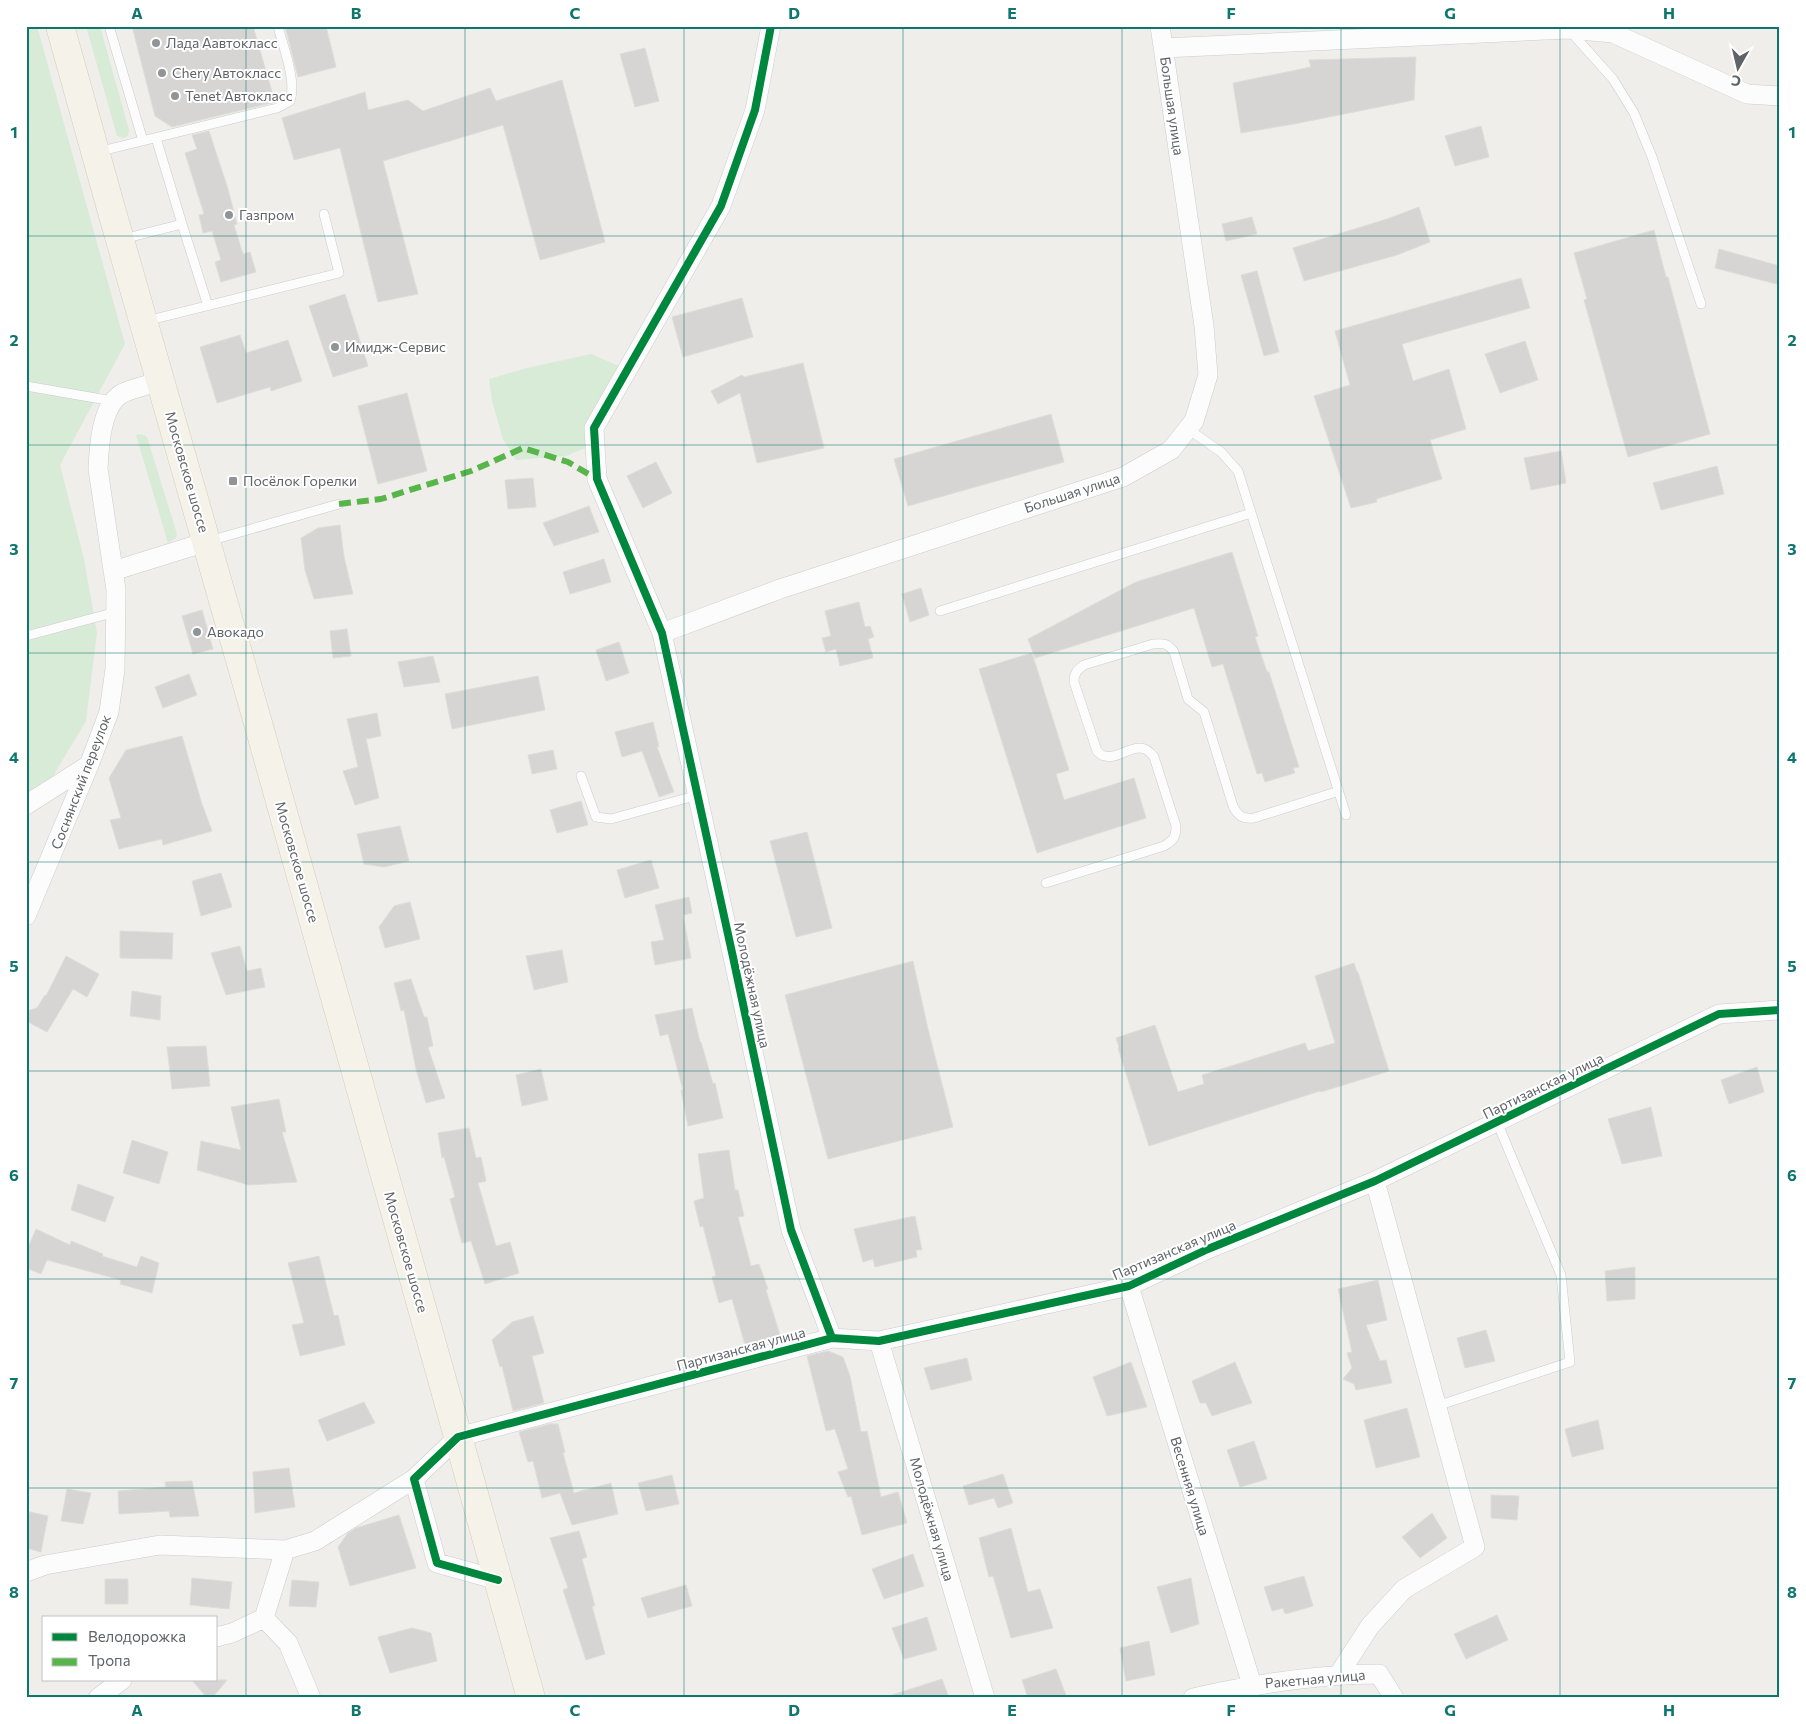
<svg xmlns="http://www.w3.org/2000/svg" width="1806" height="1724" font-family="Commissioner,sans-serif">
<rect width="100%" height="100%" fill="#efeeea"/>
<path fill="#d8ebd6" d="M26,26h11l88,318 -65,121 24,94 13,74 -11,88 -33,55 -27,17z
M86,26h14l29,104 -1,6 -5,2 -6,-2z
M591,354l28,12 -29,58 -5,24 -19,8 -50,4 -13,-21 -11,-38 -3,-22 38,-11z
M141,434l6,3 30,97 -1,4 -8,5 -32,-108z"/>
<path fill="#d6d5d3" stroke="#deddd9" d="M132,26h121l22,76 -103,25 -17,-11z
M285,26h41l10,41 -38,10z
M645,48l14,53 -24,6 -15,-53z
M1416,57l-2,43 -120,24 -53,9 -8,-50 78,-16 -2,-7z
M562,80l43,162 -65,18 -37,-135 -120,36 35,133 -40,8 -38,-154 -46,12 -12,-42 83,-26 3,18 40,-10 15,11 67,-23 6,13z
M1481,126l8,31 -34,9 -10,-30z
M209,131l19,58 9,35 -3,1 9,29 7,-2 6,20 -35,10 -6,-20 6,-2 -9,-29 -9,2 -4,-18 5,-1 -19,-61 12,-4 -5,-14z
M1419,207l11,35 -33,13 -93,26 -11,-33 94,-29z
M1252,217l5,17 -31,7 -4,-17z
M1654,230l12,47h2l42,157 -82,23 -44,-157 3,-1 -13,-46z
M1719,249l61,17v19l-65,-17z
M1257,271l22,81 -15,4 -23,-81z
M1521,278l9,30 -128,36 11,37 36,-12 17,60 -36,11 12,39 -66,20 1,3 -26,6 -37,-112 36,-11 -15,-54z
M345,294l23,72 -35,11 -24,-71z
M742,298l11,39 -70,20 -11,-40z
M240,335l6,18 42,-13 14,41 -31,10 -1,-4 -53,16 -17,-56z
M1525,341l13,39 -38,13 -15,-39z
M803,363l21,85 -67,15 -17,-70 -22,11 -7,-13 31,-16 2,2z
M407,393l20,78 -49,13 -20,-78z
M1051,414l13,48 -156,44 -14,-47z
M1561,451l5,32 -35,7 -7,-32z
M656,462l16,31 -29,15 -16,-32z
M1717,466l7,28 -63,16 -8,-27z
M533,478l3,29 -28,2 -3,-29z
M589,506l10,26 -45,14 -11,-23z
M340,525l4,32 9,37 -39,5 -9,-29 -4,-32 17,-10z
M1232,552l26,84 -3,1 12,35h2l30,95 -6,1 2,5 -30,9 -3,-9 -5,1 -34,-110 -11,3 -18,-59 -159,50 -7,-19 108,-57z
M604,559l7,23 -41,12 -7,-22z
M921,588l8,27 -19,7 -8,-28z
M859,602l6,25 5,-1 4,11 -6,2 5,19 -33,8 -4,-17 -10,3 -4,-14 9,-2 -6,-25z
M202,610l11,39 -20,5 -11,-38z
M347,629l4,27 -18,2 -3,-27z
M619,642l10,31 -23,8 -10,-31z
M1032,653l37,117 -13,4 8,26 70,-22 12,40 -109,35 -58,-184z
M433,656l7,26 -36,5 -6,-25z
M189,674l8,21 -34,13 -8,-21z
M538,676l7,34 -93,19 -7,-35z
M377,713l4,23 -15,3 13,59 -24,7 -12,-34 15,-4 -11,-48z
M653,722l6,25h-2l17,45 -15,5 -17,-46 -20,6 -7,-25z
M182,736l20,68 10,27 -49,14 -1,-6 -43,10 -9,-29 11,-2 -12,-40 17,-28z
M553,750l4,19 -25,5 -4,-19z
M581,801l7,24 -31,8 -7,-23z
M400,826l9,35 -25,6 -20,-3 -7,-30z
M807,832l25,96 -36,9 -26,-96z
M651,860l8,28 -34,10 -8,-28z
M221,873l11,34 -31,9 -9,-35z
M689,897l3,16 -9,2 8,43 -36,7 -4,-23 13,-2 -9,-35z
M410,902l10,37 -35,9 -6,-21 15,-21z
M120,931l53,2 -1,26 -52,-1z
M240,946l7,25 14,-3 4,19 -39,8 -15,-42z
M562,950l6,32 -34,8 -8,-34z
M66,956l33,18 -12,23 -14,-8 -26,43 -21,-11v-4l4,-7 7,-2 8,-13 1,1z
M913,961l15,68 25,98 -125,32 -43,-164z
M1354,963l3,9h1l31,99 -68,21 -1,-1 -171,55 -31,-98 1,-1 -3,-9 39,-13 23,67 26,-8 -2,-9 103,-32 3,8 27,-8 -20,-67z
M411,979l13,38h3l6,29 -5,1 17,51 -19,5 -10,-34 -12,-59 -3,1 -7,-28z
M132,991l29,5 -1,24 -30,-4z
M692,1008l8,34h1l12,42 2,-1 8,35 -35,8 -7,-36h2l-15,-56 -8,2 -5,-21z
M206,1046l4,40 -38,3 -5,-42z
M1757,1067l7,25 -35,12 -8,-24z
M541,1069l7,31 -26,6 -6,-31z
M279,1099l7,33h-4l15,50 -48,3 -52,-15 4,-29 40,9 -10,-43z
M1651,1107l11,49 -40,8 -14,-45z
M469,1128l7,30 5,-1 5,24 -8,2 18,63 14,-4 9,31 -34,11 -14,-43 -9,2 -12,-44 5,-2 -11,-40 -2,1 -4,-25z
M132,1140l36,12 -9,32 -36,-11z
M729,1150l6,40h3l6,26 -6,1 13,49 8,-2 9,25 -2,1 14,45 -35,10 -13,-46 -13,4 -7,-26 4,-1 -13,-50 -3,1 -6,-26 10,-3 -6,-44z
M78,1184l36,13 -9,25 -34,-12z
M915,1216l7,34h-6l1,7 -42,10 -2,-8 -10,3 -9,-33z
M36,1229l34,16 1,-4 32,13 -1,2 35,11 4,-11 18,7 -7,30 -32,-9 1,-4 -74,-20 -6,14 -15,-6v-16z
M319,1256l15,60 4,-1 7,30 -45,11 -8,-31 12,-2 -16,-60z
M1635,1267v32l-28,2 -2,-30z
M1378,1280l9,40 -21,5 14,36 6,-1 6,23 -36,7 -2,-6 -11,-5 9,-11 -5,-15 5,-1 -14,-63z
M533,1316l11,37 -12,3 12,47 -31,8 -11,-45 -2,1 -8,-27 20,-18z
M1486,1330l9,31 -30,7 -8,-30z
M828,1351l15,6 7,19 11,56 6,-1 14,66 17,-5 9,31 -45,12 -11,-39 -3,1 -10,-25 10,-3 -13,-40 -9,2 -19,-75z
M967,1358l5,22 -41,10 -7,-22z
M1131,1362l16,45 -40,9 -14,-39z
M1235,1362l17,41 -40,13 -6,-13h-6l-8,-22z
M364,1402l11,21 -48,18 -9,-21z
M1407,1408l13,49 -44,11 -12,-48z
M1598,1420l6,29 -32,8 -7,-28z
M550,1424h8l7,28 -2,1 11,40 37,-10 7,31 -46,11 -12,-32 -18,5 -9,-37 -5,1 -9,-30z
M1254,1441l13,38 -27,8 -13,-37z
M289,1468l6,39 -40,6 -2,-41z
M1003,1474l10,29 -15,5 -4,-10 -25,7 -6,-19z
M672,1475l7,29 -33,7 -8,-28z
M192,1481l7,35 -29,1 -1,-6 -50,3 -1,-23 48,-4 -1,-5z
M67,1489l24,4 -8,31 -22,-3z
M1491,1495l28,1 -2,24 -26,-2z
M26,1511l22,5 -7,36 -15,-4z
M1432,1513l15,25 -27,20 -18,-21z
M399,1515l17,53 -66,18 -12,-39 10,-14 8,-5z
M1011,1528l17,64 12,-3 13,39 -42,10 -18,-62 -4,1 -10,-39z
M579,1531l8,26 -5,2 13,47h-3l13,48 -19,6 -23,-70 5,-2 -18,-50z
M913,1554l11,32 -40,13 -12,-30z
M1304,1576l9,30 -28,8 -2,-6 -11,3 -8,-24z
M192,1578l40,4 -3,27 -39,-4z
M1191,1578l8,46 -28,9 -14,-46z
M105,1579h23v25h-23z
M292,1580l27,2 -3,25 -27,-1z
M686,1585l6,21 -44,12 -7,-20z
M1497,1615l11,25 -42,19 -12,-25z
M927,1617l10,33 -33,9 -12,-31z
M412,1628l19,5 6,28 -47,12 -12,-36z
M1149,1641l6,34 -29,6 -6,-33z
M1056,1669l11,29h-39l-6,-18z
M942,1679l7,19h-57v-3z
M192,1680h35l-15,18h-5z"/>
<g fill="none" stroke-linecap="round" stroke-linejoin="round">
<defs>
<path id="lane" d="M109,26l34,115
M1570,31l43,48 21,34 18,44 49,147
M156,138l26,86
M97,152l180,-44 13,-7c7,-20 -7,-54 -12,-75
M123,239l59,-15 26,82
M146,321l193,-48 -15,-59
M26,386l87,15
M1188,429l33,23 17,19 108,344
M209,541l130,-37
M940,611l311,-98
M26,636l90,-24
M581,776l15,41 15,2 87,-24
M1046,883l118,-37c10,-6 12,-9 12,-20l-22,-69c-16,-22 -32,4 -50,-1 -3,-1 -5,-3 -7,-5l-23,-69c0,-9 3,-12 10,-17l69,-21c10,-1 15,-1 21,8l14,47 16,13 29,94c5,10 9,13 21,12l85,-27
M1437,1406l133,-44 -9,-87 -64,-153"/>
<path id="street" d="M771,26l-16,84 -34,96 -127,222 3,51 65,154 71,324 58,273 41,108
M1163,48l405,-19 45,4 134,61 33,2
M113,571l93,-29
M662,633l118,-44 343,-112 48,-27 23,-29 14,-46 -4,-49 -44,-300
M26,805l63,-40
M26,916l63,-151 20,-53 6,-43 1,-79 -18,-121c1,-22 3,-65 25,-76 11,-5 26,-8 38,-12
M1129,1286l123,399
M879,1341l106,357
M285,1550l-21,68 24,25 23,55
M26,1572l19,-7 115,-20 125,5 30,-9 99,-62
M498,1580l-61,-17 -23,-84 44,-42 374,-99 47,3 250,-55 79,-37 167,-68 344,-167 61,-4
M216,1637l16,-4 32,-15
M1339,1674l31,-48 34,-37 71,-42 -100,-366
M98,1698l24,-18
M1193,1698c62,-14 123,-24 186,-24l15,24"/>
<path id="primary" d="M60,26c64,233 133,465 198,697 92,325 182,650 273,975"/>
</defs>
<use href="#lane" stroke="#cbcccc" stroke-width="10"/>
<use href="#street" stroke="#cbcccc" stroke-width="20"/>
<use href="#primary" stroke="#d7ceb8" stroke-width="29"/>
<use href="#lane" stroke="#fdfcfc" stroke-width="9"/>
<use href="#street" stroke="#fdfcfc" stroke-width="19"/>
<use href="#primary" stroke="#f4f2e9" stroke-width="28"/>
<path stroke="#58b549" stroke-width="6" stroke-dasharray="12 6" stroke-linecap="butt" d="M339,504l42,-5 90,-28 52,-23 45,14 29,17"/>
<defs>
<path id="cycleway" d="M771,26l-16,84 -34,96 -127,222 3,51 65,154 71,324 58,273 41,108
M498,1580l-61,-17 -23,-84 44,-42 374,-99 47,3 250,-55 79,-37 167,-68 344,-167 61,-4"/>
</defs>
<use href="#cycleway" stroke="#fff" stroke-width="11"/>
<use href="#cycleway" stroke="#00873e" stroke-width="8"/>
</g>
<path fill="none" stroke="#0f766e" stroke-width="1" stroke-opacity="0.55" d="M246,26v1672M465,26v1672M684,26v1672M903,26v1672M1122,26v1672M1341,26v1672M1560,26v1672M26,236h1754M26,445h1754M26,653h1754M26,862h1754M26,1071h1754M26,1279h1754M26,1488h1754"/>
<g fill="#919496" stroke="#fff" stroke-width="2">
<circle cx="156" cy="43" r="5"/>
<circle cx="162" cy="73" r="5"/>
<circle cx="175" cy="96" r="5"/>
<circle cx="229" cy="215" r="5"/>
<circle cx="335" cy="347" r="5"/>
<rect x="228" y="476" width="10" height="10" rx="2.5"/>
<circle cx="197" cy="632" r="5"/>
</g>
<g text-anchor="middle" stroke-width="4" stroke-linejoin="round" paint-order="stroke">
<g font-size="14" fill="#5f6368" stroke="#fff" text-anchor="start">
<text x="166" y="48">Лада Аавтокласс</text>
<text x="172" y="78">Chery Автокласс</text>
<text x="185" y="101">Tenet Автокласс</text>
<text x="239" y="220">Газпром</text>
<text x="345" y="352">Имидж-Сервис</text>
<text x="243" y="486">Посёлок Горелки</text>
<text x="207" y="637">Авокадо</text>
</g>
<g font-size="14" fill="#5f6368" stroke="#fff">
<text transform="translate(1172 106) rotate(82)" y="5">Большая улица</text>
<text transform="translate(187 472) rotate(74)" y="5">Московское шоссе</text>
<text transform="translate(1072 493) rotate(-18)" y="5">Большая улица</text>
<text transform="translate(81 782) rotate(-69)" y="5">Соснянский переулок</text>
<text transform="translate(297 862) rotate(74)" y="5">Московское шоссе</text>
<text transform="translate(752 985) rotate(78)" y="5">Молодёжная улица</text>
<text transform="translate(1543 1086) rotate(-26)" y="5">Партизанская улица</text>
<text transform="translate(1174 1250) rotate(-23)" y="5">Партизанская улица</text>
<text transform="translate(406 1252) rotate(74)" y="5">Московское шоссе</text>
<text transform="translate(741 1349) rotate(-15)" y="5">Партизанская улица</text>
<text transform="translate(1190 1486) rotate(73)" y="5">Весенняя улица</text>
<text transform="translate(932 1519) rotate(74)" y="5">Молодёжная улица</text>
<text transform="translate(1315 1679) rotate(-5)" y="5">Ракетная улица</text>
</g>
</g>
<rect width="1806" height="1724" fill="none" stroke="#ffffff" stroke-width="55"/>
<rect x="42" y="1616" width="175" height="65" fill="#ffffff" stroke="#bfc1c3"/>
<rect x="52" y="1633" width="25" height="8" fill="#00873e" stroke="#bfc1c3"/>
<text x="88" y="1642" font-size="15" fill="#5f6368">Велодорожка</text>
<rect x="52" y="1658" width="25" height="8" fill="#58b549" stroke="#bfc1c3"/>
<text x="88" y="1666" font-size="15" fill="#5f6368">Тропа</text>
<g transform="translate(1738 68) rotate(188)" stroke="#ffffff" stroke-width="4" paint-order="stroke">
<path d="M0-4L9 19L0 12L-9 19Z" fill="#5f6368"/>
<text y="-8" font-size="14" font-weight="bold" text-anchor="middle" fill="#5f6368">С</text>
</g>
<rect x="28" y="28" width="1750" height="1668" fill="none" stroke="#0f766e" stroke-width="2"/>
<g font-size="16" text-anchor="middle" font-weight="bold" fill="#0f766e">
<text x="137" y="19">A</text>
<text x="356" y="19">B</text>
<text x="575" y="19">C</text>
<text x="794" y="19">D</text>
<text x="1012" y="19">E</text>
<text x="1231" y="19">F</text>
<text x="1450" y="19">G</text>
<text x="1669" y="19">H</text>
<text x="14" y="138">1</text>
<text x="1792" y="138">1</text>
<text x="14" y="346">2</text>
<text x="1792" y="346">2</text>
<text x="14" y="555">3</text>
<text x="1792" y="555">3</text>
<text x="14" y="763">4</text>
<text x="1792" y="763">4</text>
<text x="14" y="972">5</text>
<text x="1792" y="972">5</text>
<text x="14" y="1181">6</text>
<text x="1792" y="1181">6</text>
<text x="14" y="1389">7</text>
<text x="1792" y="1389">7</text>
<text x="14" y="1598">8</text>
<text x="1792" y="1598">8</text>
<text x="137" y="1716">A</text>
<text x="356" y="1716">B</text>
<text x="575" y="1716">C</text>
<text x="794" y="1716">D</text>
<text x="1012" y="1716">E</text>
<text x="1231" y="1716">F</text>
<text x="1450" y="1716">G</text>
<text x="1669" y="1716">H</text>
</g>
</svg>
